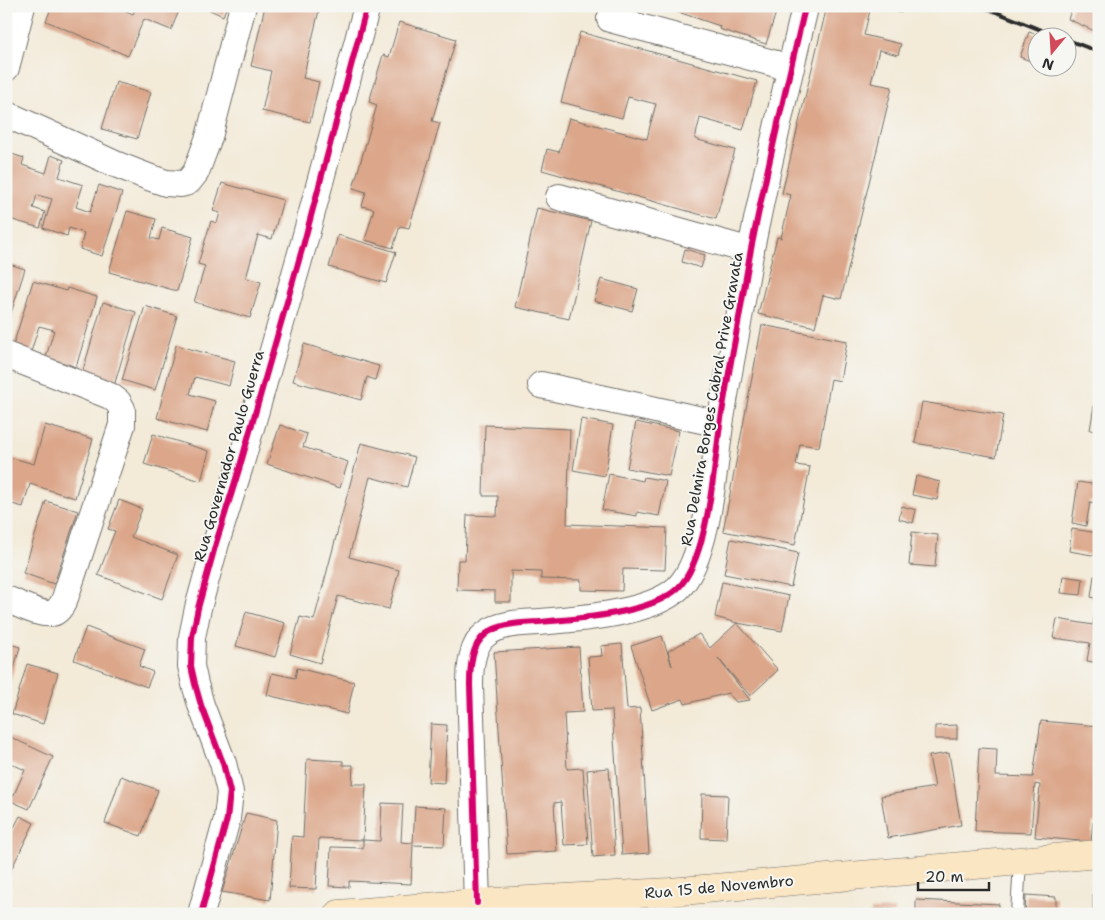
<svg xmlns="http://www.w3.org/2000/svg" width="1105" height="920" font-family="'Shantell Sans',sans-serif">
<rect width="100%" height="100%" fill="#f6f6f2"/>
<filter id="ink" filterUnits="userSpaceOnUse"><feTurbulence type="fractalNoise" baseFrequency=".02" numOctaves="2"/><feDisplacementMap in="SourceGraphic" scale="10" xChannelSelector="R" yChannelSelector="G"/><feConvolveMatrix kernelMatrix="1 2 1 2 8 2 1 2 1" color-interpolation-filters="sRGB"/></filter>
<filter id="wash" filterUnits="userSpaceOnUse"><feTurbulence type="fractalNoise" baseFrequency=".0096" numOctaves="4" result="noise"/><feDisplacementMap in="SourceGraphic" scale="20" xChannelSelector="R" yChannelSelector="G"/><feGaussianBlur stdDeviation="1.12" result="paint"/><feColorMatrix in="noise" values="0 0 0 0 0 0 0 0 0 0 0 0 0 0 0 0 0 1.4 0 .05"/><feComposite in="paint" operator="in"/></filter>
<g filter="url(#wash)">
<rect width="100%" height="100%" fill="#f3ead8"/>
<g id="blocks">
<path fill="#dba689" d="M52,6h63l18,8 3,-8h45l-10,24 -27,-11 -16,37 -82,-35z
M201,6h26l-4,10z
M265,6h55l-17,72 16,4 -9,40 -48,-11 9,-40 -20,-5z
M778,6l-12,38 -47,-15 1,-3 -57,-19z
M827,6h44l-7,29 37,9 -3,11 -19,-5 -8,33 21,4 -51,212 -18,-4 -8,32 -57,-13 19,-77 4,1 10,-43 -9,-2z
M877,6h26l-2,7z
M1073,6h16l10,5v22l-31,-14z
M399,22l57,17 -24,82 8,2 -31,105 -9,-2 -7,22 -28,-8 9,-31 -12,-3 4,-14 -13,-4 24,-83 -8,-3 14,-47 6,2z
M580,32l177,49 -14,49 -43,-12 -5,21 40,11 -19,69 -174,-49 5,-21 12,3 10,-34 78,21 3,-13 6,-22 -28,-7 -6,21 -61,-16z
M1029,32l16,5 -7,1v26l-18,-7z
M116,82l35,10 -14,47 -35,-10z
M6,152l18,6 -2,7 24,8 5,-18 13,5 -5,17 24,8 -7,22 14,5 9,-27 23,8 -20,63 -22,-7 4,-16 -15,-5 -2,8 -24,-8 9,-29 -15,-4 -4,13 12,4 -5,16 -34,-10z
M222,183l61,17 -11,39 -14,-4 -12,43 15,4 -11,36 -56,-16 11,-36 -7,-2 13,-43 6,2 3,-10 -7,-2z
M537,208l54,13 -22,98 -54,-12z
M127,211l29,8 -5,19 8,2 3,-12 31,9 -16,54 -68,-19z
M338,235l58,17 -10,31 -57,-16z
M685,249l20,6 -4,13 -19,-6z
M6,263l19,6 -18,57h-1z
M601,279l37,10 -6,22 -38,-10z
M33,281l33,10 1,-3 30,9 -21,70 -30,-10 8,-27 -15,-4 -9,29 -18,-6z
M103,302l33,10 -22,74 -33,-9z
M145,306l32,10 -22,74 -33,-10z
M762,325l85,16 -7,40 -9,-2 -12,68 -19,-3 -4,21 14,2 -15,78 -72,-14z
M304,344l75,22 -4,14 -8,-3 -6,23 -68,-19z
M176,345l59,16 -6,25 -34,-9 -5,17 25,7 -8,31 -50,-14z
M1098,381l1,1v49l-9,-1z
M922,402l81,13 -7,42 -81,-14z
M581,419l32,6 -8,51 -32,-6z
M636,422l43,9 -10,45 -42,-8z
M45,425l48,14 -18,59 -45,-14 -7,23 -11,-3 -6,18v-66l28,8z
M280,425l27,9 -4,13 45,15 -8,26 -73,-24z
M485,425l85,4 -3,95 100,4 -2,42 -42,-1 -1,22 -41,-1v-10l-40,-1v-7l-30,-1v31h-16v-11l-38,-1 1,-30h7l2,-45 30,1 1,-20h-15z
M153,434l56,17 -8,30 -57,-17z
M361,443l54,14 -8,30 -37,-10 -21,80 50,13 -10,39 -51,-13 -18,67 -30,-9 10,-37 14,3z
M609,474l34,7 1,-4 22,4 -7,35 -22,-4v4l-35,-6z
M916,476l24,6 -3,18 -25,-5z
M1078,482l21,3 -3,18 -6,-1 -4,24 -14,-3z
M119,500l23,9 -11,28 47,18 -16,44 -64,-24 17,-44 -7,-2z
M46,501l32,10 -24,73 -31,-11z
M902,506l14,4 -3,13 -14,-4z
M1072,529l27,4 -1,23 -29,-5z
M912,532l26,3 -3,32 -26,-2z
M731,539l67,14 -7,34 -67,-13z
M1063,576l20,3 -2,16 -20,-2z
M1094,576l5,1v86l-12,-2 3,-18 -37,-5 4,-19 36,6 4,-26 -6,-2z
M722,582l67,14 -7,35 -45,-8 -22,-6z
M246,612l39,11 -10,34 -39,-11z
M737,623l41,47 -28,26 -32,-38 32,42 -14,2 -8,-9 -43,11 -2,-5 -31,11 -21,-64 31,-10 10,30 -4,-15 31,-17 11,14z
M86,627l59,22 -6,17 14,6 -6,15 -73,-27z
M6,643l14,4 -13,45h-1z
M622,644l5,65 13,-1 9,145 -27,2 -10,-145 -20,1 -4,-54 14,-1 -1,-10z
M579,647l4,65 -19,1 3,56 16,-1 5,76 -24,1 -3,-43 -7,1 3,48 -50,3 -13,-202z
M27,664l31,9 -15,51 -31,-10z
M297,668l57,14 -7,32 -80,-19 5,-22 23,5z
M1041,721l58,5v97l-6,-1 -2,20 -56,-5 5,-52 -5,-1 -4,49 -56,-2 4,-83 18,1 -1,27 37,1z
M431,724l16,1 -3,58 -16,-1z
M957,725v14h-22v-13z
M6,735l47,22 -24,52 -18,-8 14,-31 -19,-9z
M949,753l12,72 -73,13 -7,-42 54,-9 -6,-31z
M307,759l36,2v4h10l-1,19h14l-3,56 -44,-2 -3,51 -27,-1 3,-52 11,1z
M609,768l6,87 -22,2 -6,-87z
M121,776l37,14 -17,46 -36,-13z
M702,794l26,1 -2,44 -25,-1z
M382,803l21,1 -2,38 12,1 2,-37 31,2 -2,38 -31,-1 -2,39 -62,-3v6l-20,-1 2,-39 32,1v-8l17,1z
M246,813l31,7 -7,80 -48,-8z
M20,816l14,7 -28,57v-37z
M1093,894h6v20h-6z
M1026,895l30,2v17h-31z
M916,900l83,4 -1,10h-82z
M894,909l1,5h-24v-4z"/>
</g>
</g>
<g filter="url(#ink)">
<use href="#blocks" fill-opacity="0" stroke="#716e68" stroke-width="1"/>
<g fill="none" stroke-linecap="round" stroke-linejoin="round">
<defs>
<path id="lane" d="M1017,914l3,-53"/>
<path id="street" d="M610,19l181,49
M6,68l16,-62
M6,114l109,50 36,14 15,5 15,1 4,-1 4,-2 7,-9 13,-35 34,-131
M559,197l192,54
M6,355l104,41 8,6 4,7v16l-55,167c-2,7 -5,16 -12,20 -11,6 -38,-9 -49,-13
M541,385l179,39
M477,903l-7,-218c0,-17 1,-40 16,-51 14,-11 36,-11 53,-12 37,-3 112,-8 139,-34 30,-29 36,-121 42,-163 5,-32 11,-64 17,-96 5,-27 9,-53 14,-80 16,-79 34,-158 53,-237
M201,914l26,-95 3,-27 -7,-29 -22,-58 -6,-21 -4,-18 1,-29 6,-29 18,-65 24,-77 63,-220 64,-240"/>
<path id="secondary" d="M339,914l138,-11 193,-11 429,-38"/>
</defs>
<use href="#lane" stroke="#716e68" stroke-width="14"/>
<use href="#street" stroke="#716e68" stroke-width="28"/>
<use href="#secondary" stroke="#716e68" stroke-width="29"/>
<use href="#lane" stroke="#fff" stroke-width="12"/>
<use href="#street" stroke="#fff" stroke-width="26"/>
<use href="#secondary" stroke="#fbe6c4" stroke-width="28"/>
<path stroke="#2b2b2b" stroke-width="4" d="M981,6l80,32
M1068,40l31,12"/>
<defs>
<path id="cycleway" d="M477,903l-7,-218c0,-17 1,-40 16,-51 14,-11 36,-11 53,-12 37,-3 112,-8 139,-34 30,-29 36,-121 42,-163 5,-32 11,-64 17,-96 5,-27 9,-53 14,-80 16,-79 34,-158 53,-237
M201,914l26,-95 3,-27 -7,-29 -22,-58 -6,-21 -4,-18 1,-29 6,-29 18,-65 24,-77 63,-220 64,-240"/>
</defs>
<use href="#cycleway" stroke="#f6f6f2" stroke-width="9"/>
<use href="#cycleway" stroke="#d6006c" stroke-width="6"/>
</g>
</g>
<g text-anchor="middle" stroke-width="4" stroke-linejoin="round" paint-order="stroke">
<g font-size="15" fill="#2b2b2b" stroke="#f6f6f2">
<text transform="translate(712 399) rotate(-80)" y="5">Rua Delmira Borges Cabral Prive Gravata</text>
<text transform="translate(229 456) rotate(-74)" y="5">Rua Governador Paulo Guerra</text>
<text transform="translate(719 887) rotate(-5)" y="5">Rua 15 de Novembro</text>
</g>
</g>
<rect width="1105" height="920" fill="none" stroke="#f6f6f2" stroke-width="25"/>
<g transform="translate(1052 52) rotate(198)"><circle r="24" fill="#f6f6f2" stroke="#a5a5a2"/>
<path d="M0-4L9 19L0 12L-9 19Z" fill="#d1495b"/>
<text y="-8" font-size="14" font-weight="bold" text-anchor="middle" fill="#2b2b2b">N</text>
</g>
<path d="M918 882v8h71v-8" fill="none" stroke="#2b2b2b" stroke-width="2.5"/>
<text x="925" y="882" font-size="15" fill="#2b2b2b" stroke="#f6f6f2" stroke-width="4" paint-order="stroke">20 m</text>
</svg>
